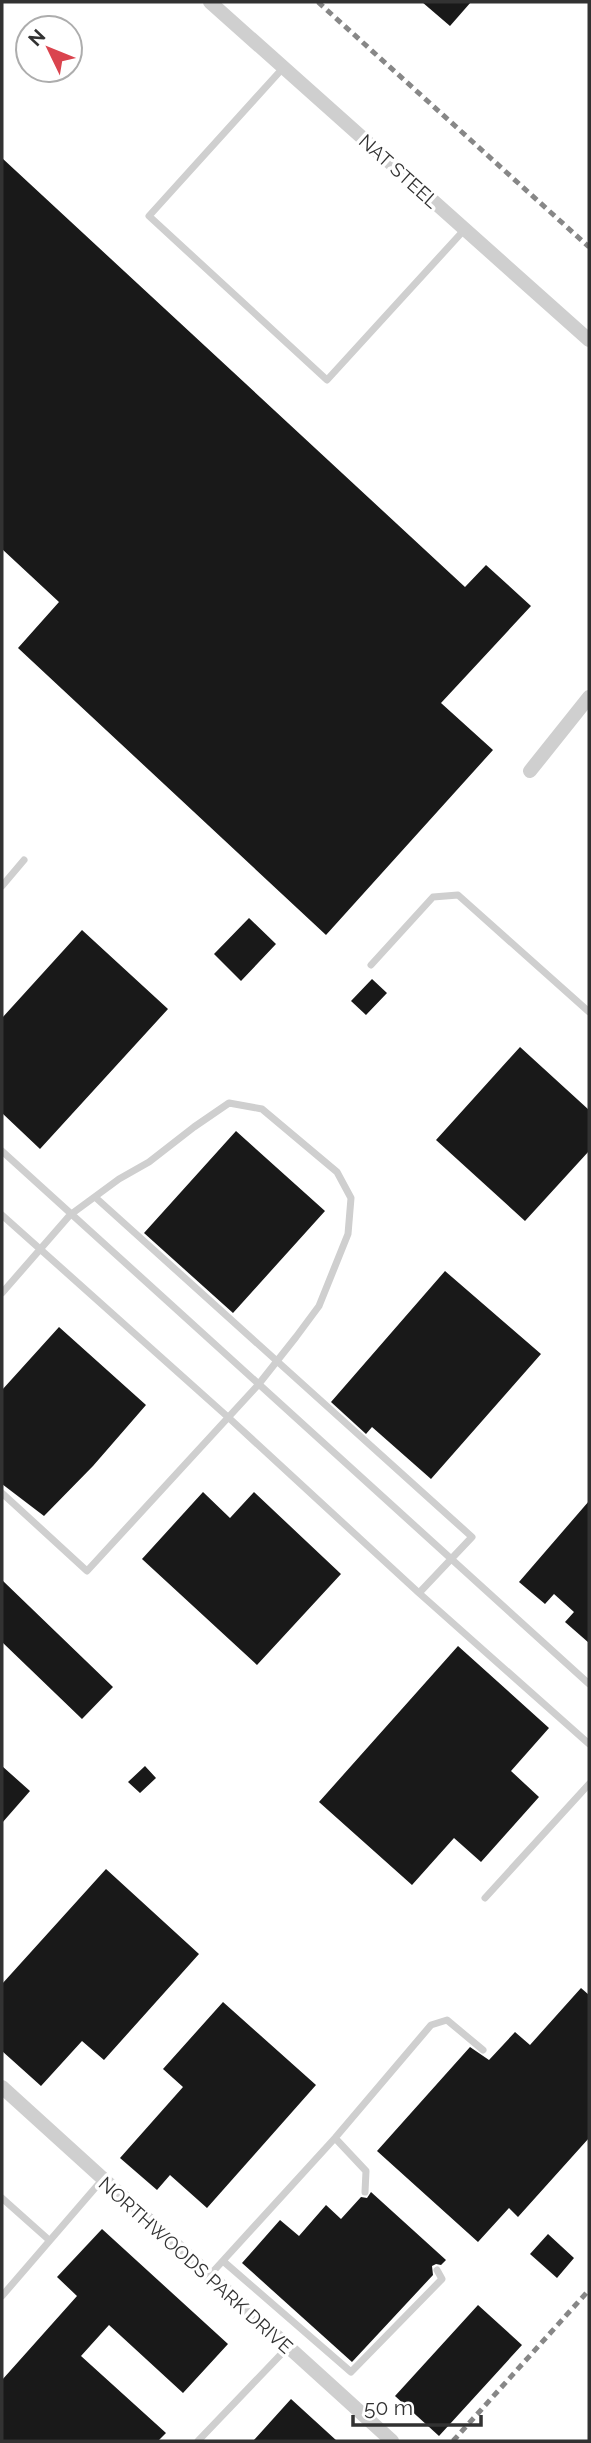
<svg xmlns="http://www.w3.org/2000/svg" width="591" height="2443" font-family="Raleway,sans-serif">
<rect width="100%" height="100%" fill="#fff"/>
<path fill="#191919" d="M422,2h49l-21,24z
M2,158l463,429 21,-22 45,41 -90,97 52,47 -167,185 -308,-287 41,-46 -57,-53z
M249,918l27,26 -35,37 -27,-27z
M82,930l86,79 -128,140 -38,-36v-95z
M372,979l15,14 -21,22 -15,-14z
M520,1047l69,63v41l-64,70 -89,-81z
M236,1131l89,80 -92,102 -89,-80z
M445,1271l96,83 -110,125 -59,-52 -6,7 -35,-32z
M59,1327l87,78 -53,61 -49,50 -42,-32v-94z
M203,1492l27,26 24,-26 87,82 -84,91 -115,-106z
M589,1501v142l-24,-21 9,-10 -20,-18 -9,10 -26,-22z
M2,1580l111,107 -31,32 -80,-77z
M458,1646l91,82 -38,43 28,26 -58,65 -27,-24 -42,47 -93,-83z
M2,1766l28,25 -28,32z
M145,1766l11,12 -16,15 -12,-11z
M106,1869l93,85 -95,106 -22,-19 -41,45 -39,-35v-67z
M581,1988l8,7v143l-71,79 -9,-9 -31,34 -101,-91 93,-104 19,13 26,-28 15,13z
M223,2002l93,83 -109,123 -37,-33 -13,15 -37,-32 63,-71 -20,-18z
M371,2192l75,68 -5,5 -5,-1 -4,2 1,9 -81,87 -110,-99 38,-43 19,16 27,-31 15,14 20,-22 6,1z
M102,2229l126,115 -45,49 -74,-68 -28,31 85,77 -8,8h-156v-61l75,-84 -20,-19z
M548,2234l26,24 -17,20 -27,-24z
M478,2305l44,40 -83,91 -44,-40z
M291,2399l46,42h-84z"/>
<g fill="none" stroke-linecap="round" stroke-linejoin="round">
<path stroke="#cfcfcf" stroke-width="7" d="M283,68l-134,148 178,164 138,-151
M2,886l22,-26
M371,965l62,-68 25,-2 131,117
M2,1151l587,533
M95,1197l377,340 -53,56 170,151
M2,1215l227,203 190,175
M2,1293l68,-78 49,-36 30,-17 45,-35 35,-24 33,6 75,63 14,26 -3,36 -29,72 -23,31 -38,48 -171,186 -85,-78
M485,1898l104,-114
M335,2138l31,33 -1,21
M2,2198l47,42
M223,2261l128,111 91,-93 -5,-9
M209,2276l126,-138 96,-113 16,-5 36,30
M2,2296l100,-116
M198,2441l90,-94"/>
<path stroke="#cfcfcf" stroke-width="14" d="M210,2l379,338
M530,771l59,-74
M2,2087l390,354"/>
<path stroke="#878787" stroke-width="5" stroke-dasharray="7 5" stroke-linecap="butt" d="M318,2l271,245
M453,2441l136,-151"/>
</g>
<g text-anchor="middle" stroke-width="7" stroke-linejoin="round" paint-order="stroke">
<g font-size="19" fill="#323232" stroke="#fff">
<text transform="translate(399 171) rotate(42)" y="7">NAT STEEL</text>
<text transform="translate(196 2265) rotate(42)" y="7">NORTHWOODS PARK DRIVE</text>
</g>
</g>
<rect width="591" height="2443" fill="none" stroke="#323232" stroke-width="7"/>
<g transform="translate(49 49) rotate(313)"><circle r="33" fill="#ffffff" stroke="#adadad" stroke-width="2"/>
<path d="M0-5L12 26L0 18L-12 26Z" fill="#da444e"/>
<text y="-10" font-size="19" font-weight="bold" text-anchor="middle" fill="#323232">N</text>
</g>
<path d="M353 2415v10h128v-10" fill="none" stroke="#323232" stroke-width="3.5"/>
<text x="364" y="2415" font-size="21" fill="#323232" stroke="#ffffff" stroke-width="5" paint-order="stroke">50 m</text>
</svg>
